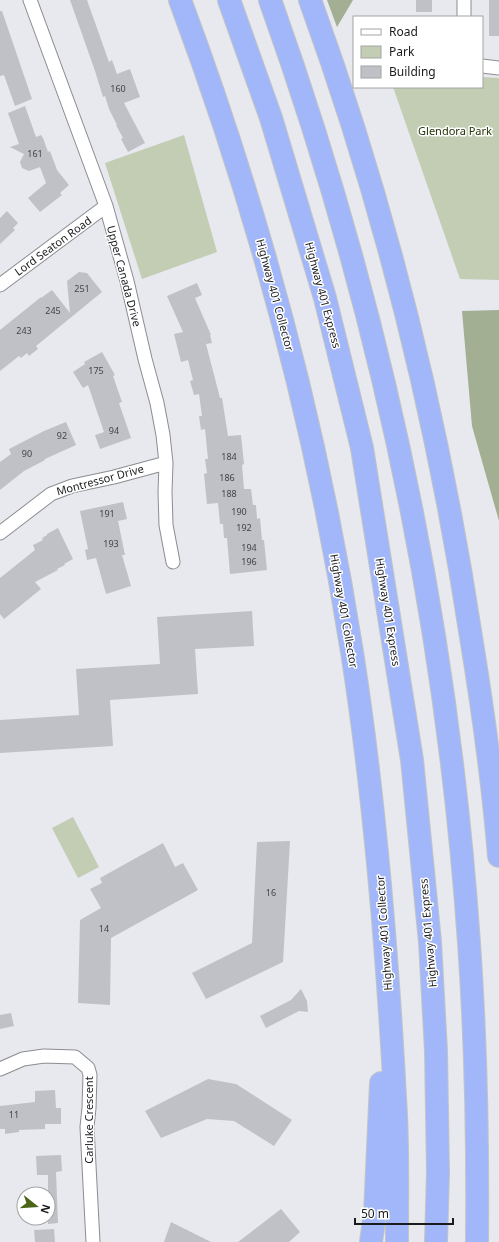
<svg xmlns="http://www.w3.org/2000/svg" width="499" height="1242" font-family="'Noto Sans',sans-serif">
<rect width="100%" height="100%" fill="#e7e9ee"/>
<path fill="#c2cdb4" d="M482,77l17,1v202l-39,-1 -67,-192h89z
M184,135l33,117 -75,27 -37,-116z
M73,817l26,50 -21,11 -26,-50z"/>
<path fill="#a2af92" d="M327,0h26l-16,27z
M499,310v211l-27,-95 -10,-115z"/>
<path fill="#bfc1c6" d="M70,0h17l22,62 3,-2 5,14 13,-5 10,28 -16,6 21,40 -17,9 -7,-13 2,-1 -7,-13h1l-8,-16 -4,-13 -2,1 -8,-26z
M416,0h16v12h-16z
M489,0h10v36h-10z
M0,11h2l30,88 -17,7 -11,-31 -4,1z
M25,106l11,31 5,-2 2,3 5,14 2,-1 7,19 12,15 -9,8 2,2 -22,17 -12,-14 18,-15 -6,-16 -11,4 -7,-3 -2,-6 4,-8 -14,-7 9,-3 -11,-31z
M7,211l11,12 -5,5 2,2 -15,14v-26z
M79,272l8,1 15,19 -66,54 2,3 -9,7 -2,-3 -6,5 -2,-2 -19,15v-41l41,-33v1l11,-8 18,23 -3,-32z
M197,283l5,12 -7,3 16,37h-1l2,8 -6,1 14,54h2l6,38 13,-1 3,29 -2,1 2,24h7l2,16h3l1,14 3,-1 2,22h2l3,30 -37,4 -3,-36h-3l-1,-14h-3l-2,-21 -11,1 -3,-30 3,-1 -2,-14h3l-3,-30 -4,1 -2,-14h3l-3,-22 -5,1 -4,-14 3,-1 -5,-20 -7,2 -7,-28 9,-2 -16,-36z
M102,352l13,23 -2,1 9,26 -3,1 12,35 -31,11 -5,-14 9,-3 -16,-47 -5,3 -10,-16 12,-8 -1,-2z
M66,422l10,23 -31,14v1l-21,11 -24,19v-28l11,-8 -2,-5 35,-18z
M123,502l4,17 -9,2 7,34h-3l9,31 -25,8 -10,-36 -9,2 -2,-10 3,-1 -8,-38z
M58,528l15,31 -9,5 1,1 -8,4 1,1 -23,12 6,7 -37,30 -4,-5v-36l35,-28 -2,-5 10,-5 -1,-2 5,-3v-1z
M252,611l2,35 -59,3 3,45 -88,6 3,46 -113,7v-33l79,-5 -3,-46 84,-5 -3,-47z
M290,841l-7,121 -77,37 -14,-26 60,-30 5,-101z
M163,843l12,24 8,-4 15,27 -87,48 -1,67 -32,-2 2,-83 21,-12 -11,-19 12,-6 -2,-5z
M301,989l6,12 1,11 -9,-1 -33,17 -6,-12 31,-16z
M11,1013l3,13 -14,3v-14z
M208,1079l28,5 56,36 -18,26 -40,-25 -27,-2 -46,19 -16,-27z
M55,1090l1,18h5v16h-16v5l-26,1v2l-14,2v-5h-5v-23l35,-4v-11z
M61,1155l1,16 -6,1 2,51 -10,1v-49h-11l-1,-19z
M281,1209l19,23 -11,10h-51z
M171,1222l40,20h-47z
M54,1229l1,13h-20l-1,-12z"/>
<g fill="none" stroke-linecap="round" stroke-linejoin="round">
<defs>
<path id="street" d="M30,0l76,206 21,75 18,78 12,44 6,32 3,28 -1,29 1,33 7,37
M464,0v17
M482,66l17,2
M0,285l106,-79
M0,533l51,-39 21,-8 42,-9 52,-14
M0,1069l23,-10 21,-3 31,1 13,11 2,7 -1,33 -2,19 6,115"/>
<path id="highway" d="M180,0c79,211 137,430 172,652 24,153 36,308 44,463 2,42 1,85 1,127
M229,0l42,118 54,180 37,150 50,312 18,182 6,109 2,121 -2,70
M270,0c109,304 177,621 199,943 7,100 9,199 8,299
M310,0c75,206 128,420 161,637 12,73 22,146 28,219
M371,1242l4,-28 6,-131"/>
</defs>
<use href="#street" stroke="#8c8d92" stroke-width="15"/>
<use href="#highway" stroke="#c3c4c4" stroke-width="24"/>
<use href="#street" stroke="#fff" stroke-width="13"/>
<use href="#highway" stroke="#a2b7f9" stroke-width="22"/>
</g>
<g text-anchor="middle" stroke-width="3" stroke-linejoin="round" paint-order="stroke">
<g font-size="9" fill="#434447">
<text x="118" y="92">160</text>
<text x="35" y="157">161</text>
<text x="82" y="292">251</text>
<text x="53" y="314">245</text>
<text x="24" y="334">243</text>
<text x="96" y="374">175</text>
<text x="114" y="434">94</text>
<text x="62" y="439">92</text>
<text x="27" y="457">90</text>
<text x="229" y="460">184</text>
<text x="227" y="481">186</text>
<text x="229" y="497">188</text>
<text x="239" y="515">190</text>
<text x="107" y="517">191</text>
<text x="244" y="531">192</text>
<text x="111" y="547">193</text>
<text x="249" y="551">194</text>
<text x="249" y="565">196</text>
<text x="271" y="896">16</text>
<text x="104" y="932">14</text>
<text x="14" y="1118">11</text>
</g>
<g font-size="11" fill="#223202" stroke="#fff">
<text x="455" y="135">Glendora Park</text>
</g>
<g font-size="11" fill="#1a1b1d" stroke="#fff">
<text transform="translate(53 246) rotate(-36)" y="4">Lord Seaton Road</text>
<text transform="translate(124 276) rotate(75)" y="4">Upper Canada Drive</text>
<text transform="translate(275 295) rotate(75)" y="4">Highway 401 Collector</text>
<text transform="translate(323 295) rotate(75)" y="4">Highway 401 Express</text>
<text transform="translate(100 480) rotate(-15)" y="4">Montressor Drive</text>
<text transform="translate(344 611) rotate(80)" y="4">Highway 401 Collector</text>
<text transform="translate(388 612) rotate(81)" y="4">Highway 401 Express</text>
<text transform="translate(384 933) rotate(-94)" y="4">Highway 401 Collector</text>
<text transform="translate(428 933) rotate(-95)" y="4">Highway 401 Express</text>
<text transform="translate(89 1120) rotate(-90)" y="4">Carluke Crescent</text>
</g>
</g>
<rect x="353" y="16" width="130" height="72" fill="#ffffff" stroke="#a3a4a5"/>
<rect x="361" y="29" width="20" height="6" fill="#ffffff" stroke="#a3a4a5"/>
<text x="389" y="36" font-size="12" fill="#1a1b1d">Road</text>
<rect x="361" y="46" width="20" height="12" fill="#c2cdb4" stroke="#a3a4a5"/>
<text x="389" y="56" font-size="12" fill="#1a1b1d">Park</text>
<rect x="361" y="66" width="20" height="12" fill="#bfc1c6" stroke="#a3a4a5"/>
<text x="389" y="76" font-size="12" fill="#1a1b1d">Building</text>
<g transform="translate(36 1206) rotate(107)"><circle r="19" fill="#ffffff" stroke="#a3a4a5"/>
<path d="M0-3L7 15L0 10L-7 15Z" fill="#4a6517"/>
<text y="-6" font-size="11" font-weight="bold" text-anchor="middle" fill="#1a1b1d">N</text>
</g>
<path d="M355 1218v6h98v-6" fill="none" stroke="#1a1b1d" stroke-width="2"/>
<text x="361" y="1218" font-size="12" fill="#1a1b1d" stroke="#ffffff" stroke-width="3" paint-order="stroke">50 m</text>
</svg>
